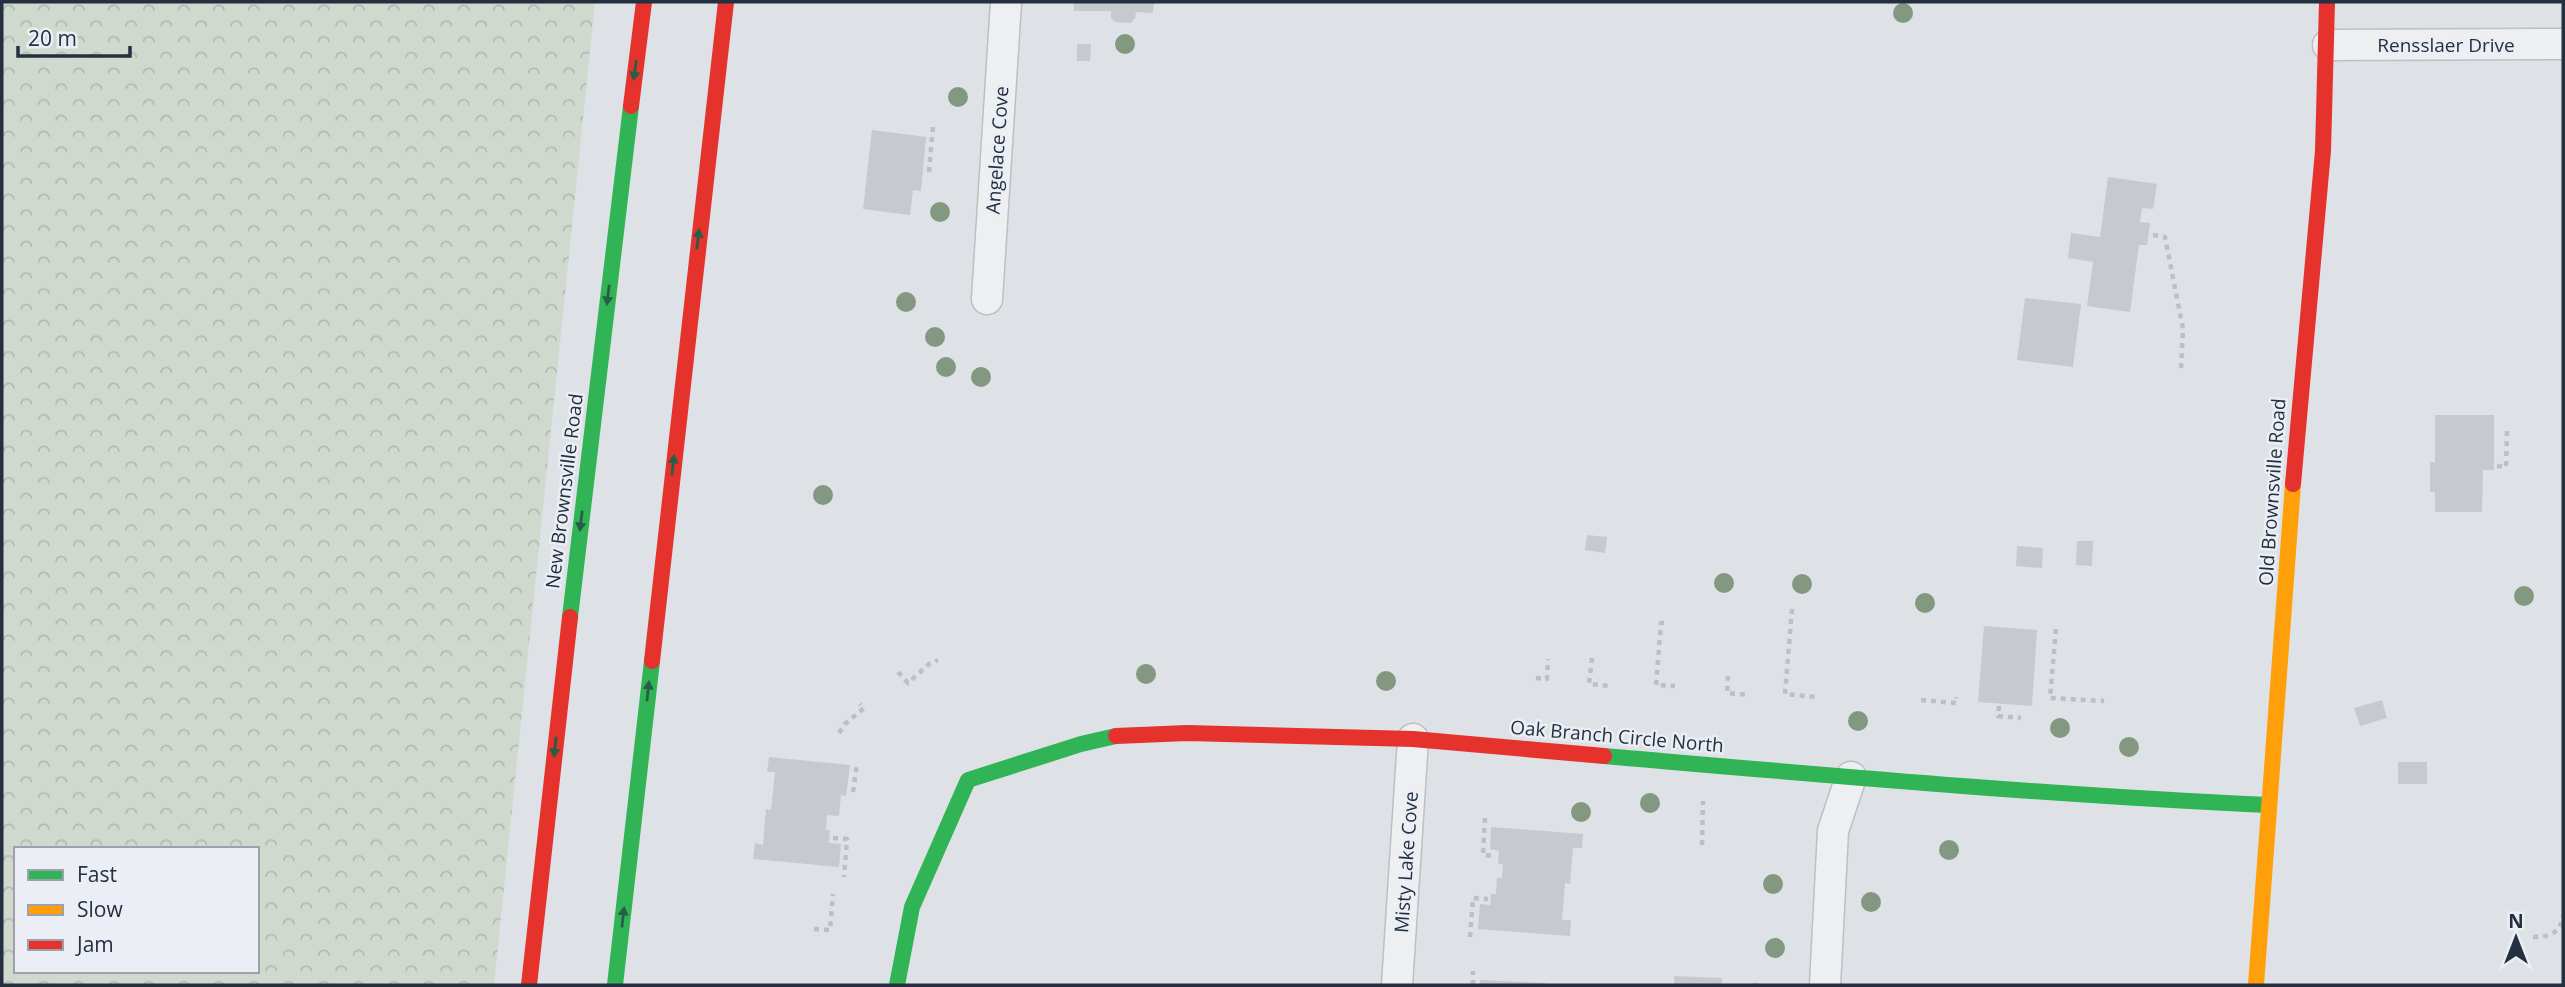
<svg xmlns="http://www.w3.org/2000/svg" width="2565" height="987" font-family="'Open Sans',sans-serif">
<defs>
<pattern id="forest-crowns" width="20" height="18" patternUnits="userSpaceOnUse" patternTransform="scale(1.75)"><rect width="20" height="18" fill="#cfd9ce"/><path d="M2 6a3 3 0 1 1 6 0M12 15a3 3 0 1 1 6 0" fill="none" stroke="#b2bbb2"/></pattern>
</defs>
<rect width="100%" height="100%" fill="#dee1e5"/>
<path fill="url(#forest-crowns)" fill-rule="evenodd" d="M2,2h593l-101,983h-492zM16,849h241v122h-241z"/>
<path fill="#c6c9cd" d="M1074,2h80l-1,11 -17,-1 -1,6 -4,5 -16,-1 -4,-4v-7h-37z
M1077,44h14l-1,17h-13z
M872,130l54,7 -5,54 -8,-1 -3,25 -47,-6z
M2108,177l49,7 -4,25 -11,-1 -2,14 10,1 -3,22h-8l-9,67 -43,-6 6,-44 -25,-4 3,-25 29,4z
M2025,298l56,6 -8,63 -56,-7z
M2435,415h59v55h-11l-1,42h-47v-20h-5v-30h5z
M1587,535l20,2 -2,16 -20,-3z
M2077,541h16l-1,25 -16,-1z
M2017,546l26,2 -1,20 -26,-2z
M1984,626l53,4 -5,76 -54,-4z
M2382,700l5,18 -27,8 -6,-18z
M769,757l81,8 -4,31 -5,-1 -2,21 -12,-1 -1,15h4l-1,13 12,1 -2,23 -86,-8 2,-16 8,2 3,-36 5,1 4,-38h-8z
M2398,762h29v22h-29z
M1491,827l92,7 -1,14h-9l-3,36 -5,-1 -3,37h9l-1,16 -92,-7 2,-25 10,1 1,-11h5l1,-16h5l1,-14h-5l1,-13 -9,-2z
M1674,976l48,2v7h-48z
M1480,980l66,3v2h-66z"/>
<g fill="none" stroke-linecap="round" stroke-linejoin="round">
<defs>
<path id="street" d="M2328,45l235,-1
M987,299l19,-297
M1397,985l16,-246
M1825,985l8,-154 18,-54"/>
</defs>
<use href="#street" stroke="#bcbfc3" stroke-width="33"/>
<path stroke="#bcbfc3" stroke-width="4.5" stroke-dasharray="5 5" stroke-linecap="butt" d="M929,172l4,-46
M2153,235l12,2 18,92 -2,41
M2497,466l9,1 1,-36
M1792,609l-7,85 31,3
M1664,623h-3l-5,62 19,1
M2056,629l-6,69 54,3
M1592,658l-3,26 23,2
M898,672l10,11 21,-19 9,-4
M1728,676l-1,17 23,2
M1536,678l11,1 1,-20
M1921,700l35,3v-6
M1999,706l-1,10 23,2
M839,733l6,-9 19,-16 -4,-4
M853,792l4,-29
M1485,818l-2,37 13,1
M833,838l14,1 -3,38
M1702,845l1,-44
M814,929l16,1 3,-36
M1470,937l3,-39 15,1
M2533,937c17,0 28,-4 30,-22
M1473,985v-14
M1755,985v-2"/>
<use href="#street" stroke="#edeff1" stroke-width="30"/>
<path stroke="#30b455" stroke-width="16" d="M570,617l61,-511
M1604,756c221,19 442,39 664,49
M615,985l37,-324
M897,985l15,-78 56,-127 113,-36 35,-8"/>
<path stroke="#ff9f0a" stroke-width="16" d="M2256,985l37,-501"/>
<path stroke="#e5322d" stroke-width="16" d="M631,106l13,-104
M2293,484l30,-333 4,-149
M652,661l74,-659
M1116,736l71,-3 226,6 191,17
M529,985l41,-368"/>
</g>
<g fill="#839881">
<circle cx="1903" cy="13" r="10"/>
<circle cx="1125" cy="44" r="10"/>
<circle cx="958" cy="97" r="10"/>
<circle cx="940" cy="212" r="10"/>
<circle cx="906" cy="302" r="10"/>
<circle cx="935" cy="337" r="10"/>
<circle cx="946" cy="367" r="10"/>
<circle cx="981" cy="377" r="10"/>
<circle cx="823" cy="495" r="10"/>
<circle cx="1724" cy="583" r="10"/>
<circle cx="1802" cy="584" r="10"/>
<circle cx="2524" cy="596" r="10"/>
<circle cx="1925" cy="603" r="10"/>
<circle cx="1146" cy="674" r="10"/>
<circle cx="1386" cy="681" r="10"/>
<circle cx="1858" cy="721" r="10"/>
<circle cx="2060" cy="728" r="10"/>
<circle cx="2129" cy="747" r="10"/>
<circle cx="1650" cy="803" r="10"/>
<circle cx="1581" cy="812" r="10"/>
<circle cx="1949" cy="850" r="10"/>
<circle cx="1773" cy="884" r="10"/>
<circle cx="1871" cy="902" r="10"/>
<circle cx="1775" cy="948" r="10"/>
</g>
<defs><path id="oneway-solid" d="M-6-.8H1V-3.2L6.5 0L1 3.2V.8H-6Z" transform="scale(1.75)"/></defs>
<g fill="#285e47">
<use href="#oneway-solid" transform="translate(635 70) rotate(97)"/>
<use href="#oneway-solid" transform="translate(698 239) rotate(-83)"/>
<use href="#oneway-solid" transform="translate(608 295) rotate(97)"/>
<use href="#oneway-solid" transform="translate(673 465) rotate(-84)"/>
<use href="#oneway-solid" transform="translate(581 521) rotate(97)"/>
<use href="#oneway-solid" transform="translate(648 691) rotate(-84)"/>
<use href="#oneway-solid" transform="translate(555 747) rotate(96)"/>
<use href="#oneway-solid" transform="translate(623 917) rotate(-84)"/>
</g>
<g text-anchor="middle" stroke-width="5" stroke-linejoin="round" paint-order="stroke">
<g font-size="19" fill="#242f3f" stroke="#ebeff5">
<text x="2446" y="52">Rensslaer Drive</text>
<text transform="translate(997 150) rotate(-86)" y="7">Angelace Cove</text>
<text transform="translate(564 491) rotate(-83)" y="7">New Brownsville Road</text>
<text transform="translate(2272 492) rotate(-86)" y="7">Old Brownsville Road</text>
<text transform="translate(1617 736) rotate(5)" y="7">Oak Branch Circle North</text>
<text transform="translate(1406 862) rotate(-86)" y="7">Misty Lake Cove</text>
</g>
</g>
<rect width="2565" height="987" fill="none" stroke="#242f3f" stroke-width="7"/>
<rect x="14" y="847" width="245" height="126" fill="#ebeff5" stroke="#9ba2ac" stroke-width="2"/>
<rect x="28" y="870" width="35" height="10" fill="#30b455" stroke="#9ba2ac" stroke-width="2"/>
<text x="77" y="882" font-size="21" fill="#242f3f">Fast</text>
<rect x="28" y="905" width="35" height="10" fill="#ff9f0a" stroke="#9ba2ac" stroke-width="2"/>
<text x="77" y="917" font-size="21" fill="#242f3f">Slow</text>
<rect x="28" y="940" width="35" height="10" fill="#e5322d" stroke="#9ba2ac" stroke-width="2"/>
<text x="77" y="952" font-size="21" fill="#242f3f">Jam</text>
<g transform="translate(2516 938)" stroke="#ebeff5" stroke-width="5" paint-order="stroke">
<path d="M0-5L12 26L0 18L-12 26Z" fill="#242f3f"/>
<text y="-10" font-size="19" font-weight="bold" text-anchor="middle" fill="#242f3f">N</text>
</g>
<path d="M18 46v10h112v-10" fill="none" stroke="#242f3f" stroke-width="3.5"/>
<text x="28" y="46" font-size="21" fill="#242f3f" stroke="#ebeff5" stroke-width="5" paint-order="stroke">20 m</text>
</svg>
